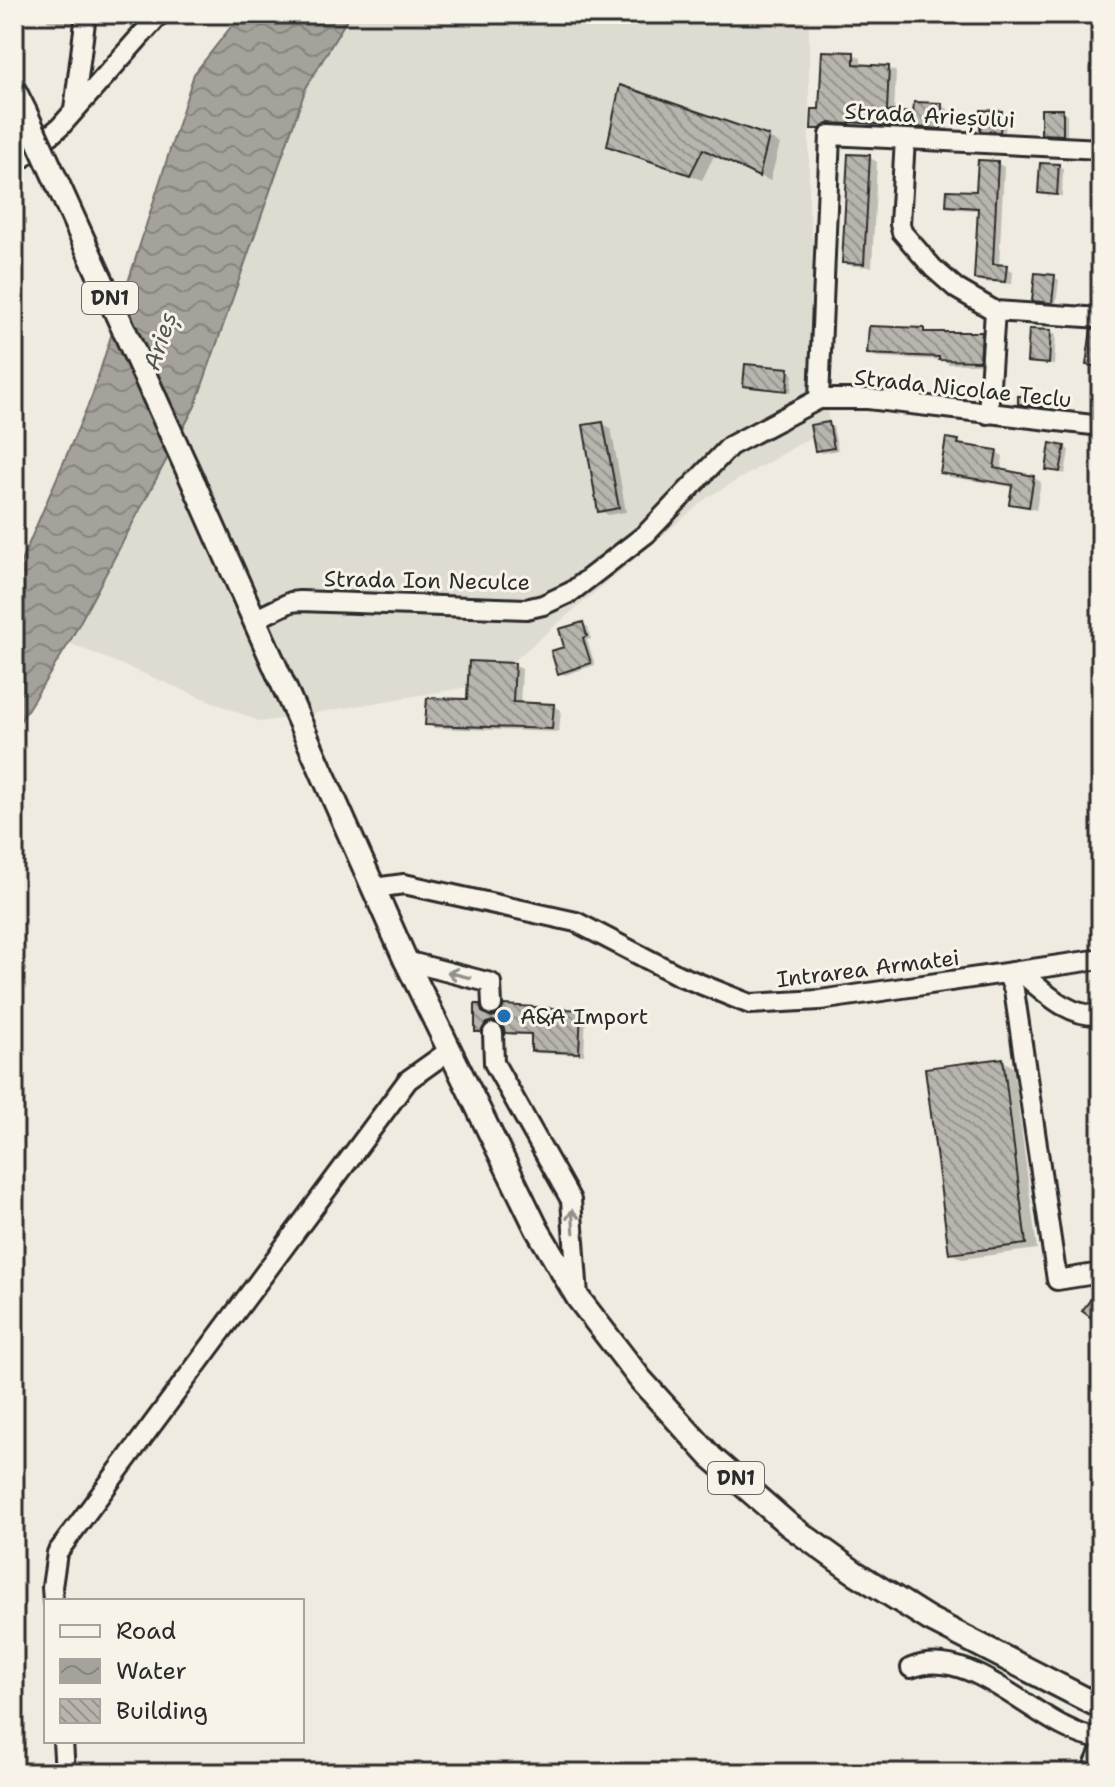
<svg xmlns="http://www.w3.org/2000/svg" width="1115" height="1787" font-family="'Shantell Sans',sans-serif">
<defs>
<pattern id="water-waves" width="16" height="10" patternUnits="userSpaceOnUse" patternTransform="scale(2)"><rect width="16" height="10" fill="#a4a29a"/><path d="M0 5q4-4 8 0t8 0" fill="none" stroke="#86847e"/></pattern>
<pattern id="building-back-hatch" width="6" height="6" patternUnits="userSpaceOnUse" patternTransform="scale(2)"><rect width="6" height="6" fill="#b8b5ae"/><path d="M-1 5l2 2M0 0l6 6M5-1l2 2" fill="none" stroke="#96938e"/></pattern>
</defs>
<rect width="100%" height="100%" fill="#efebe0"/>
<filter id="ink" filterUnits="userSpaceOnUse"><feTurbulence type="fractalNoise" baseFrequency=".0125" numOctaves="2"/><feDisplacementMap in="SourceGraphic" scale="16" xChannelSelector="R" yChannelSelector="G"/><feConvolveMatrix kernelMatrix="1 2 1 2 8 2 1 2 1" color-interpolation-filters="sRGB"/></filter>
<g filter="url(#ink)">
<path fill="#dedbd1" d="M350,14h459v190l20,223 -121,70 -222,187 -225,38 -192,-79 126,-237 111,-318z"/>
<path fill="url(#water-waves)" stroke="#74726e" stroke-width="2" d="M241,14h109l-44,74 -111,318 -126,237 -55,88v-153l78,-182 102,-322z"/>
<path fill="#0003" d="M46,14h35l-3,9 -26,1 -5,-3z
M120,14h46l-8,13 -22,-4z
M853,54l8,4v8l28,2 7,4 -2,42 21,1 26,-10 8,5 -1,22 -91,-7v2l-19,-1 -10,7 -15,-5z
M1062,111l5,3v23l-19,-1 -5,-3z
M1001,113l5,3 -1,17 -23,-3z
M769,138l11,6 -10,37 -55,-27 -13,26 -82,-29 -11,-6z
M869,157l8,5 -5,105 -19,-1 -9,-4z
M997,163l7,4 -5,99 14,5 -1,13 -29,-2 -7,-4 3,-68 -24,-1 -7,-4 30,-12z
M1058,166l5,3 -1,27 -17,-1 -5,-3z
M1054,277l5,3 -3,24 -22,-4z
M1096,280h5v28l-8,-4z
M923,330l7,4h51l8,5 -2,25h-38l-6,-4 -66,-3 -8,-4z
M1051,332l5,3 -2,30 -20,-1 -5,-3z
M788,370l5,3 -2,19 -41,-4 -5,-3z
M1042,397l5,3v9l-27,-6z
M603,424l8,4 15,84 -18,3 -8,-5z
M828,424l5,3 5,23 -16,3 -5,-3z
M958,442l9,5 29,5 7,4 -2,16 33,6 7,4 -5,28 -25,-7 3,-16 -64,-10 -8,-5z
M1064,447l5,3 -4,24 -17,-5z
M583,624l5,3 3,12 -4,1 8,25 -30,10 -5,-3 7,-24z
M514,665l8,4 -2,35 34,2 7,4 -2,22 -125,-4 -7,-5 41,-21z
M479,1006l13,13 88,-7 6,3 -2,40 -46,-2 -5,-3v-15h-21l-10,-11h-9l-6,10h-5l-5,-3z
M1002,1060l11,7 24,182 -75,10 -11,-6z"/>
<path fill="url(#building-back-hatch)" stroke="#2b2b2b" stroke-width="2" d="M822,51l32,1v12l35,2 -2,45 26,2 1,-11 28,1 -1,26 -91,-7v2l-20,-1 -10,6h-9l1,-20h7z
M620,85l149,51 -10,41 -56,-28 -13,26 -83,-29z
M1041,109h22v26l-22,-1z
M981,110l21,1 -2,21 -20,-1z
M848,154l22,1 -6,109 -22,-1z
M978,160l20,1 -5,103 14,1 -2,17 -31,-3 4,-71 -32,-2 1,-16 29,1z
M1040,163l19,1 -2,31 -19,-2z
M1035,273l20,2 -3,28 -20,-2z
M869,326l55,2v4h58l-2,29 -41,-1v-3l-72,-3z
M1029,329l22,1 -2,34 -22,-2z
M1091,329l10,1v37l-15,-2z
M745,364l44,4 -2,23 -44,-5z
M1043,395v12l-25,-3v-8z
M603,422l16,86 -21,4 -15,-87z
M829,422l5,26 -19,3 -5,-26z
M946,438l13,2 -1,4 39,6 -3,18 40,8 -5,31 -20,-3 3,-19 -72,-12z
M1050,443l15,3 -5,26 -14,-2z
M583,622l4,14 -4,2 8,25 -33,11 -7,-23 13,-4 -5,-18z
M469,661l46,2 -2,39 41,2 -2,25 -127,-4 2,-27 40,1z
M475,1004h5l2,8 10,5 7,-2 5,-10 77,5 -2,43 -48,-2v-17l-26,-1 -2,-7 -10,-5 -7,2 -5,9h-6z
M1003,1058l23,186 -77,10 -24,-186z
M1101,1285v40l-19,-14z"/>
<g fill="none" stroke-linecap="round" stroke-linejoin="round">
<defs>
<path id="minor" d="M74,110l12,-96
M905,139l-5,85 2,8 31,36 24,21 38,22 106,7
M14,165l46,-38 100,-113
M819,399l11,-264 271,14
M988,414l7,-103
M254,620l37,-18 9,-1 226,8 17,-4 28,-13 75,-58 84,-88 89,-47h49l233,27
M374,888l30,-4 172,38 102,53 72,29 70,-4 281,-41
M406,961l85,22 1,22
M1019,971c25,20 49,47 82,44
M1007,973l7,17 43,290 44,-7
M493,1033l1,30 77,137 7,96
M53,1601l-1,-14 5,-34 351,-473 42,-30
M911,1668c64,-26 130,65 190,71
M63,1741l2,32
M1091,1773l10,-23"/>
<path id="major" d="M14,90l11,22
M194,484l212,477 131,268 41,69 63,82 70,77 78,68 65,47 75,47 172,88"/>
</defs>
<use href="#minor" stroke="#2b2b2b" stroke-width="24"/>
<use href="#major" stroke="#2b2b2b" stroke-width="28"/>
<use href="#minor" stroke="#f7f3e8" stroke-width="18"/>
<use href="#major" stroke="#f7f3e8" stroke-width="22"/>
<defs>
<path id="major-bridge" d="M25,112l169,372"/>
</defs>
<use href="#major-bridge" stroke="#2b2b2b" stroke-width="28" stroke-linecap="butt"/>
<use href="#major-bridge" stroke="#f7f3e8" stroke-width="22"/>
</g>
<defs><path id="oneway-shaft" d="M-6 0H5M1.5-3L5.5 0L1.5 3" fill="none" stroke-width="1.6" stroke-linecap="round" stroke-linejoin="round" transform="scale(2)"/></defs>
<g stroke="#918f8a">
<use href="#oneway-shaft" transform="translate(459 975) rotate(-166)"/>
<use href="#oneway-shaft" transform="translate(573 1221) rotate(-94)"/>
</g>
</g>
<circle fill="#1f6fb2" stroke="#f7f3e8" stroke-width="3" cx="504" cy="1016" r="8"/>
<g text-anchor="middle" stroke-width="6" stroke-linejoin="round" paint-order="stroke">
<g fill="#f7f3e8" stroke="#686764" stroke-width="2">
<rect x="82" y="282" width="56" height="32" rx="6"/>
<rect x="708" y="1462" width="56" height="32" rx="6"/>
</g>
<g font-size="20" font-weight="bold" fill="#2b2b2b">
<text x="110" y="305">DN1</text>
<text x="736" y="1485">DN1</text>
</g>
<g font-size="22" fill="#2b2b2b" stroke="#f7f3e8">
<text transform="translate(930 115) rotate(3)" y="8">Strada Arieșului</text>
<text transform="translate(963 388) rotate(6)" y="8">Strada Nicolae Teclu</text>
<text transform="translate(427 580) rotate(1)" y="8">Strada Ion Neculce</text>
<text transform="translate(868 968) rotate(-7)" y="8">Intrarea Armatei</text>
</g>
<g font-size="22" fill="#2b2b2b" stroke="#f7f3e8" text-anchor="start">
<text x="520" y="1024">A&amp;A Import</text>
</g>
<g font-size="24" font-style="italic" fill="#555552" stroke="#f7f3e8">
<text transform="translate(160 341) rotate(-72)" y="8">Arieș</text>
</g>
</g>
<rect width="1115" height="1787" fill="none" stroke="#f7f3e8" stroke-width="48"/>
<rect x="24" y="24" width="1067" height="1739" fill="none" stroke="#2b2b2b" stroke-width="3" filter="url(#ink)"/>
<rect x="44" y="1599" width="260" height="144" fill="#f7f3e8" stroke="#a5a39c" stroke-width="2"/>
<rect x="60" y="1625" width="40" height="12" fill="#f7f3e8" stroke="#a5a39c" stroke-width="2"/>
<text x="116" y="1639" font-size="24" fill="#2b2b2b">Road</text>
<rect x="60" y="1659" width="40" height="24" fill="url(#water-waves)" stroke="#a5a39c" stroke-width="2"/>
<text x="116" y="1679" font-size="24" fill="#2b2b2b">Water</text>
<rect x="60" y="1699" width="40" height="24" fill="url(#building-back-hatch)" stroke="#a5a39c" stroke-width="2"/>
<text x="116" y="1719" font-size="24" fill="#2b2b2b">Building</text>
</svg>
